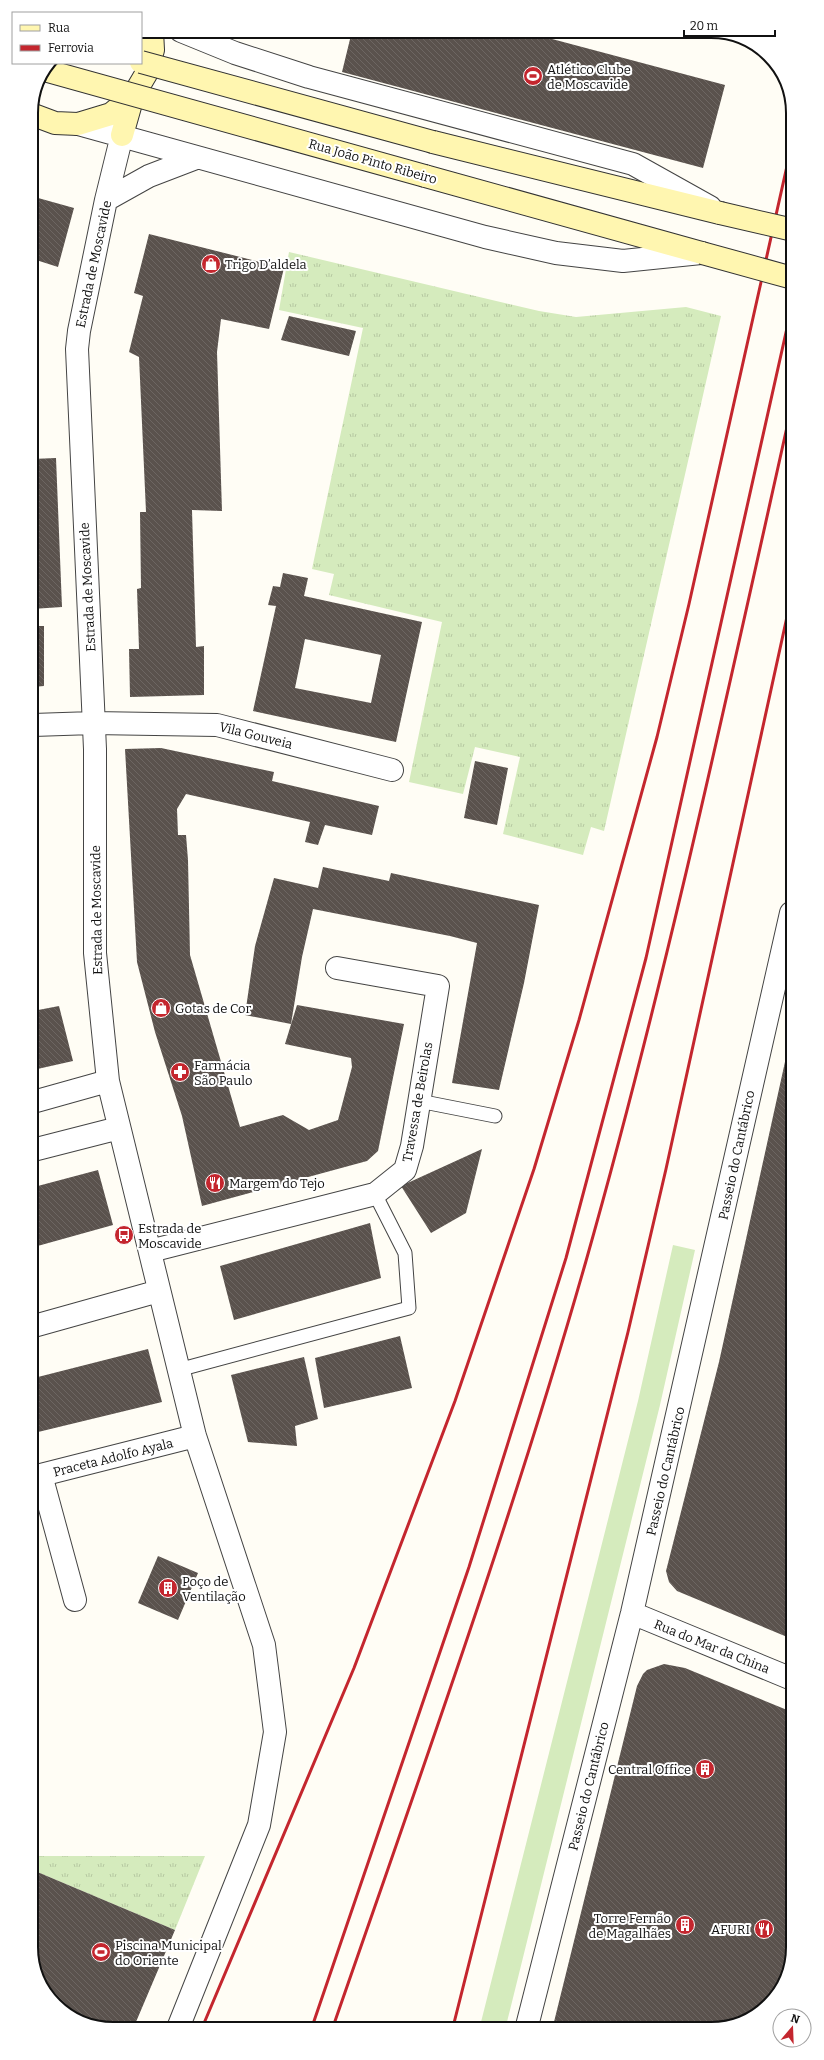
<svg xmlns="http://www.w3.org/2000/svg" width="824" height="2060" font-family="Bitter,serif">
<defs>
<pattern id="grass-tufts" width="24" height="20" patternUnits="userSpaceOnUse"><rect width="24" height="20" fill="#d5ebbd"/><path d="M3 7l-1-3M5 7V3M7 7l1-3M15 17l-1-3M17 17v-4M19 17l1-3" fill="none" stroke="#b6c8a1"/></pattern>
<pattern id="building-back-hatch" width="6" height="6" patternUnits="userSpaceOnUse"><rect width="6" height="6" fill="#5a524d"/><path d="M-1 5l2 2M0 0l6 6M5-1l2 2" fill="none" stroke="#6d6662"/></pattern>
</defs>
<rect width="100%" height="100%" fill="#fffdf5"/>
<path fill="url(#grass-tufts)" d="M289,252l250,59 37,6 110,-10 35,9 -117,515 -13,-4 -8,28 -80,-21 17,-77 -45,-10 -12,47 -54,-12 33,-160 -113,-27 5,-21 -22,-5 51,-241 -84,-18z
M35,1856h170l-30,74 -140,-59z"/>
<path fill="#d5ebbd" d="M673,1245l22,5 -35,155 -154,621h-26l158,-625z"/>
<path fill="url(#building-back-hatch)" fill-rule="evenodd" d="M352,31h170l203,54 -22,83 -361,-96z
M31,196l43,12 -16,59 -25,-8 -1,3z
M149,234l135,34 -15,61 -48,-10 -4,33 5,159 -30,-1 4,137 8,-1v49l-74,2 -1,-48h10l-2,-60 4,-1 -1,-76h6l-7,-155 -10,-5 14,-56 -9,-3z
M289,316l67,15 -7,25 -68,-16z
M56,458l6,149 -30,2v-150z
M283,573l25,5 -4,18 118,26 -26,120 -143,-31 23,-105 -8,-1 5,-19 7,1zM305,639l76,16 -10,48 -76,-15z
M32,626h12v60l-12,1z
M161,748l113,24 -2,9 107,25 -7,29 -47,-10 -7,20 -13,-3 5,-20 -124,-28 -9,15 1,26h8l2,25 2,95 50,172 43,-12 26,15 29,-10 14,-53 -1,-9 -66,-14 12,-39 107,19 -26,127 -11,10 -165,45 -20,-90 -27,-84 -18,-70 -12,-213z
M475,761l33,7 -11,57 -33,-7z
M323,867l66,14 2,-8 148,32 -15,78 -25,107 -47,-7 25,-140 -27,-7 -137,-27 -11,48 -11,67 -46,-9 10,-69 19,-68 44,10z
M59,1006l14,55 -40,9v-59z
M790,1039h1l1,600 -115,-48 -8,-9 -3,-11 53,-209z
M482,1149l-16,64 -35,20 -30,-47z
M98,1170l15,55 -79,22v-60z
M370,1223l11,55 -147,42 -14,-54z
M400,1336l12,52 -88,20 -9,-50z
M148,1349l14,53 -128,31v-55z
M304,1357l14,62 -23,7 2,20 -49,-4 -17,-67z
M158,1556l40,17 -20,47 -40,-17z
M664,1664l21,4 107,44 1,235 -17,50 -39,28 -184,1 84,-340 6,-12 4,-4z
M35,1871l140,59 -42,99h-26l-44,-17 -28,-39z"/>
<g fill="none" stroke-linecap="round" stroke-linejoin="round">
<defs>
<path id="lane" d="M419,1101l76,15
M178,1370l231,-62 -4,-55 -30,-59"/>
<path id="street" d="M181,31l54,22 74,24 324,87 77,43
M78,124l407,113 71,16 67,8 78,-8
M122,135l-16,65 -27,131 -2,18 18,400v204l13,128 87,355 69,209 11,87 -16,93 -81,203
M106,200l43,-24 47,-18
M33,725l60,-2 124,2 175,45
M33,1102l75,-21
M33,1150l86,-22
M150,1251l225,-57 30,-24 7,-24 26,-160 -101,-18
M34,1326l125,-35
M75,1600l-34,-125 154,-39
M632,1613l160,66
M527,2026l105,-413 159,-700"/>
<path id="secondary" d="M31,114l24,9 23,1 33,-10 22,-18 13,-22 7,-24 -1,-19
M122,135l11,-39
M433,142l287,71
M425,176l277,77"/>
</defs>
<use href="#lane" stroke="#444" stroke-width="15"/>
<use href="#street" stroke="#444" stroke-width="24"/>
<use href="#secondary" stroke="#333" stroke-width="24"/>
<use href="#lane" stroke="#fff" stroke-width="13"/>
<use href="#street" stroke="#fff" stroke-width="22"/>
<use href="#secondary" stroke="#fff6b0" stroke-width="22"/>
<path stroke="#c4262e" stroke-width="3" d="M312,2027l157,-460 97,-309 80,-300 143,-639
M333,2027c88,-254 179,-507 253,-766 79,-278 140,-561 203,-843
M453,2027l175,-695 38,-163 124,-566
M202,2028l152,-360 101,-267 79,-232 45,-149 78,-283 32,-133 100,-447"/>
<defs>
<path id="secondary-bridge" d="M141,62l292,80
M44,70l381,106
M720,213l69,16
M702,253l87,24"/>
</defs>
<use href="#secondary-bridge" stroke="#333" stroke-width="24" stroke-linecap="butt"/>
<use href="#secondary-bridge" stroke="#fff6b0" stroke-width="22"/>
</g>
<defs>
<symbol id="stadium-disc" viewBox="-11 -11 22 22"><circle r="9.5" fill="#c4262e" stroke="#fff"/><path d="M0-5a6.5 5 0 1 0 0 10a6.5 5 0 1 0 0-10ZM-3.5-1.8h7v3.6h-7Z" fill="#fff"/></symbol>
<symbol id="shop-disc" viewBox="-11 -11 22 22"><circle r="9.5" fill="#c4262e" stroke="#fff"/><path d="M-5-2.5h2.3a2.7 3.5 0 0 1 5.4 0H5L5.5 6h-11ZM-1.5-2.5h3a1.5 2.3 0 0 0-3 0Z" fill="#fff"/></symbol>
<symbol id="pharmacy-disc" viewBox="-11 -11 22 22"><circle r="9.5" fill="#c4262e" stroke="#fff"/><path d="M-2-6h4v4h4v4h-4v4h-4v-4h-4v-4h4Z" fill="#fff"/></symbol>
<symbol id="restaurant-disc" viewBox="-11 -11 22 22"><circle r="9.5" fill="#c4262e" stroke="#fff"/><path d="M-5-6h1v4h1v-4h1v4h1v-4h1v5L-1.5 .5V6h-2V.5L-5-1ZM5-6V6H3V1.5H1.5Q1.5-4 5-6Z" fill="#fff"/></symbol>
<symbol id="bus-disc" viewBox="-11 -11 22 22"><circle r="9.5" fill="#c4262e" stroke="#fff"/><path d="M-5-6H5V4H4V6H2V4H-2V6H-4V4H-5ZM-3.5-4V0h7V-4ZM-3.5 1.2v1.5H-2V1.2ZM2 1.2v1.5H3.5V1.2Z" fill="#fff"/></symbol>
<symbol id="building-disc" viewBox="-11 -11 22 22"><circle r="9.5" fill="#c4262e" stroke="#fff"/><path d="M-4-6H4V6H1V3H-1V6H-4ZM-2.5-4.3h1.7v1.8h-1.7ZM.8-4.3h1.7v1.8H.8ZM-2.5-1h1.7V.8h-1.7ZM.8-1h1.7V.8H.8Z" fill="#fff"/></symbol>
</defs>
<g fill-rule="evenodd">
<use href="#stadium-disc" x="522" y="65" width="22" height="22"/>
<use href="#shop-disc" x="200" y="253" width="22" height="22"/>
<use href="#shop-disc" x="150" y="997" width="22" height="22"/>
<use href="#pharmacy-disc" x="169" y="1061" width="22" height="22"/>
<use href="#restaurant-disc" x="204" y="1172" width="22" height="22"/>
<use href="#bus-disc" x="113" y="1224" width="22" height="22"/>
<use href="#building-disc" x="157" y="1577" width="22" height="22"/>
<use href="#building-disc" x="694" y="1758" width="22" height="22"/>
<use href="#building-disc" x="674" y="1914" width="22" height="22"/>
<use href="#restaurant-disc" x="753" y="1918" width="22" height="22"/>
<use href="#stadium-disc" x="90" y="1941" width="22" height="22"/>
</g>
<g text-anchor="middle" stroke-width="4" stroke-linejoin="round" paint-order="stroke">
<g font-size="13" fill="#111" stroke="#fff" text-anchor="start">
<text x="547" y="74">Atlético Clube<tspan x="547" dy="15">de Moscavide</tspan></text>
<text x="225" y="269">Trigo D’aldela</text>
<text x="175" y="1013">Gotas de Cor</text>
<text x="194" y="1070">Farmácia<tspan x="194" dy="15">São Paulo</tspan></text>
<text x="229" y="1188">Margem do Tejo</text>
<text x="138" y="1233">Estrada de<tspan x="138" dy="15">Moscavide</tspan></text>
<text x="182" y="1586">Poço de<tspan x="182" dy="15">Ventilação</tspan></text>
<text x="691" y="1774" text-anchor="end">Central Office</text>
<text x="671" y="1923" text-anchor="end">Torre Fernão<tspan x="671" dy="15">de Magalhães</tspan></text>
<text x="750" y="1934" text-anchor="end">AFURI</text>
<text x="115" y="1950">Piscina Municipal<tspan x="115" dy="15">do Oriente</tspan></text>
</g>
<g font-size="13" fill="#111" stroke="#fff">
<text transform="translate(373 161) rotate(16)" y="5">Rua João Pinto Ribeiro</text>
<text transform="translate(93 264) rotate(-78)" y="5">Estrada de Moscavide</text>
<text transform="translate(87 587) rotate(-93)" y="5">Estrada de Moscavide</text>
<text transform="translate(256 735) rotate(14)" y="5">Vila Gouveia</text>
<text transform="translate(96 910) rotate(-91)" y="5">Estrada de Moscavide</text>
<text transform="translate(417 1102) rotate(-80)" y="5">Travessa de Beirolas</text>
<text transform="translate(736 1155) rotate(-78)" y="5">Passeio do Cantábrico</text>
<text transform="translate(113 1457) rotate(-14)" y="5">Praceta Adolfo Ayala</text>
<text transform="translate(665 1471) rotate(-77)" y="5">Passeio do Cantábrico</text>
<text transform="translate(712 1646) rotate(22)" y="5">Rua do Mar da China</text>
<text transform="translate(588 1786) rotate(-76)" y="5">Passeio do Cantábrico</text>
</g>
</g>
<path d="M0 0H824V2060H0ZM113 38H711A75 75 0 0 1 786 113V1947A75 75 0 0 1 711 2022H113A75 75 0 0 1 38 1947V113A75 75 0 0 1 113 38Z" fill="#fff" fill-rule="evenodd"/>
<path fill="none" stroke="#111" stroke-width="2" d="M113 38H711A75 75 0 0 1 786 113V1947A75 75 0 0 1 711 2022H113A75 75 0 0 1 38 1947V113A75 75 0 0 1 113 38Z"/>
<rect x="12" y="12" width="130" height="52" fill="#ffffff" stroke="#a0a0a0"/>
<rect x="20" y="25" width="20" height="6" fill="#fff6b0" stroke="#a0a0a0"/>
<text x="48" y="32" font-size="12" fill="#111111">Rua</text>
<rect x="20" y="45" width="20" height="6" fill="#c4262e" stroke="#a0a0a0"/>
<text x="48" y="52" font-size="12" fill="#111111">Ferrovia</text>
<g transform="translate(792 2028) rotate(19)"><circle r="19" fill="#ffffff" stroke="#a0a0a0"/>
<path d="M0-3L7 15L0 10L-7 15Z" fill="#c4262e"/>
<text y="-6" font-size="11" font-weight="bold" text-anchor="middle" fill="#111111">N</text>
</g>
<path d="M684 30v6h91v-6" fill="none" stroke="#111111" stroke-width="2"/>
<text x="690" y="30" font-size="12" fill="#111111" stroke="#ffffff" stroke-width="3" paint-order="stroke">20 m</text>
</svg>
